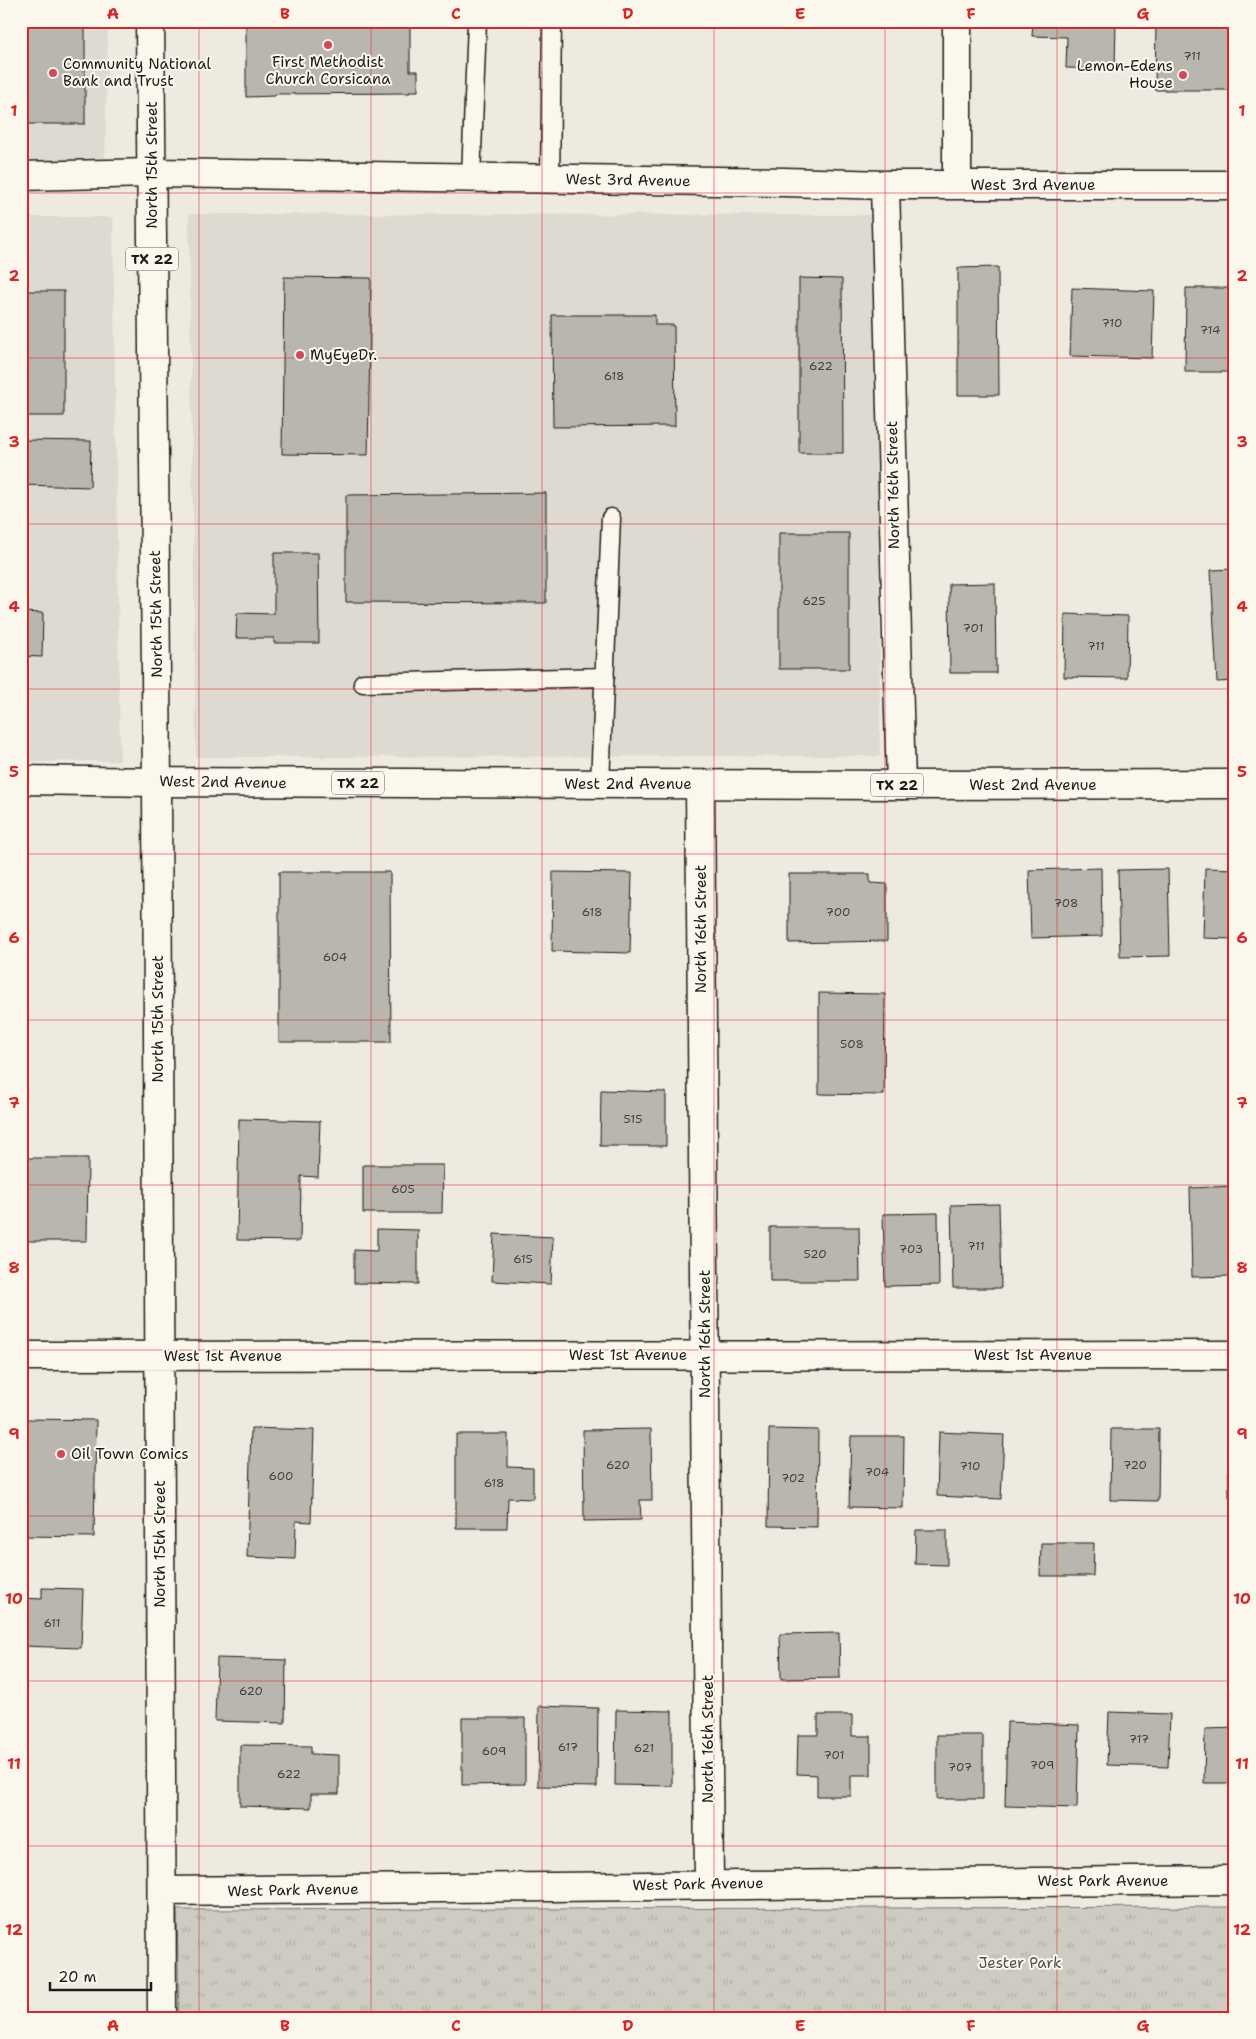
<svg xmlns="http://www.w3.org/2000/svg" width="1256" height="2039" font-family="'Shantell Sans',sans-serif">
<defs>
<pattern id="park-tufts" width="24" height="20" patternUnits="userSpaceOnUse" patternTransform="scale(1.25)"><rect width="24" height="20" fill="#ceccc2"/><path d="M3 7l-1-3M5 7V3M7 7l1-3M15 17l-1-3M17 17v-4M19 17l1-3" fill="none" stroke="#b0afa6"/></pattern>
</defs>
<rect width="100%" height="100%" fill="#eeeadf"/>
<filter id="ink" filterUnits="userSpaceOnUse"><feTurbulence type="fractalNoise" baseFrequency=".02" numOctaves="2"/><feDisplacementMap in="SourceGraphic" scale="10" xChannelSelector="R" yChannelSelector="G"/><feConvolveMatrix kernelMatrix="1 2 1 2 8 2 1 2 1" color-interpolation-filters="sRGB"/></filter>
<g filter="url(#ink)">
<path fill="#dedad1" d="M21,21h87l-3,143 -84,-1z
M189,214l689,1 2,541 -684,1z
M21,217h92l7,544 -99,1z"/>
<path fill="url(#park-tufts)" stroke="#75746f" d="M1235,1907v111h-1056l-2,-108z"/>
<path fill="#b9b6af" stroke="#1c1c1c" d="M21,21h64v103h-64z
M246,21h164v50h8v20h-8v2l-135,1v2l-29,1z
M1033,21h83l-1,48 -49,-1 1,-31 -35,-1z
M1156,21h74l-1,69h-74z
M998,267l1,128h-41v-127z
M284,277l87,1 -3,177 -86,-1z
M799,278l43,1 1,174h-44z
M1072,288l82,3 -2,67 -82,-2z
M1186,288h49v84h-50z
M21,291h43v125h-43z
M552,315h103v10h19l1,101 -122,1z
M21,440l70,1 -1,46 -69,-2z
M546,493v110l-200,-1v-107z
M779,533h70v136h-70z
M274,553h44l1,90h-45v-5h-38l1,-25 37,1z
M1235,569v112l-18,1 -6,-112z
M995,583l1,90h-46l-1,-89z
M21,612l22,1 -1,44 -21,-1z
M1065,614l63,2 -1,62 -63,-1z
M1101,868l1,68 -71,2 -2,-68z
M1205,868l30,1v90h-3l1,-20 -30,-1z
M1168,869l2,87 -50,1 -2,-87z
M279,872h111l1,170h-112z
M553,872l79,1 -2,80 -78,-2z
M789,874h81v9l17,1v57l-98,2z
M819,993l66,1 -1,101 -65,-1z
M601,1090l65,2v54h-66z
M239,1119l81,2 -2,56 -17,-1 -1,65 -63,-1z
M21,1158h67l-1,83h-66z
M363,1165h80l-1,48h-79z
M1235,1186v90l-43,1 -2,-89z
M999,1204l2,84h-48l-2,-83z
M938,1213l1,72 -54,1 -2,-72z
M770,1227h89l1,54h-90z
M377,1229l41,1v54l-64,-1v-33l23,1z
M494,1234l59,3 -2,47 -59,-3z
M27,1419l69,1 -2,117 -73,-1v-48h5z
M1228,1424h7v73h-6z
M251,1428l63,2 -3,92 -15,-1 -1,38 -48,-2z
M651,1429l1,71h-12l1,20 -57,1 -1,-91z
M769,1429l49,1 -1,97 -49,-1z
M1111,1429h48l-1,72 -48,-1z
M939,1432l65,3 -3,64 -64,-3z
M456,1434h52v33l25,1v31l-25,-1 -1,30h-51z
M851,1436h53l-1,72 -54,-1z
M916,1530h31v35l-32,-1z
M1041,1543h53l-1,33h-53z
M42,1588l41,1 -2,59 -60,-2v-48l21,1z
M839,1633l1,45 -59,1 -1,-45z
M217,1658l69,2 -1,63 -70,-2z
M539,1706l59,2 -1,79 -59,-1z
M616,1710l56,1v75l-57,-1z
M1109,1712l61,2 -2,53 -61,-2z
M818,1715h34v21h19v39h-20v21h-34v-21l-20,-1 1,-39h20z
M462,1718h63v66l-63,1z
M1007,1722l72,3 -2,83 -72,-2z
M1235,1728v55h-31l1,-54z
M937,1735h46v64h-46z
M240,1745l71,1v8l28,1v39h-28v14l-71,-2z"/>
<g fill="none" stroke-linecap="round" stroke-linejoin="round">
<defs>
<path id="service" d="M471,178l6,-157
M550,179l2,-158
M363,683l242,-6
M600,784l11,-266"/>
<path id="minor" d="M957,21v164
M152,173l633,9 100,3h350
M885,185l16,600
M157,782l5,1236
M700,785l9,1099
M21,1356l1214,-1
M162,1891l1073,-11"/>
<path id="tertiary" d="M21,780l136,2"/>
<path id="secondary" d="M21,176l131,-3"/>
<path id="primary" d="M150,21l7,761 744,3 334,-1"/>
</defs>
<use href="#service" stroke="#1c1c1c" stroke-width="21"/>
<use href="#minor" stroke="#1c1c1c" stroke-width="31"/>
<use href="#tertiary" stroke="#1c1c1c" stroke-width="31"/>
<use href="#secondary" stroke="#1c1c1c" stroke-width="31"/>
<use href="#primary" stroke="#1c1c1c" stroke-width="31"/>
<use href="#service" stroke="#fbf7ec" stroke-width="18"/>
<use href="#minor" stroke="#fbf7ec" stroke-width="28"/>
<use href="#tertiary" stroke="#fbf7ec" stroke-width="28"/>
<use href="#secondary" stroke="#fbf7ec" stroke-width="28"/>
<use href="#primary" stroke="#fbf7ec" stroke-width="28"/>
</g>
</g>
<path fill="none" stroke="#d62828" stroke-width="1" stroke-opacity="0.55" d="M199,21v1997M371,21v1997M542,21v1997M714,21v1997M885,21v1997M1057,21v1997M21,193h1214M21,358h1214M21,524h1214M21,689h1214M21,854h1214M21,1020h1214M21,1185h1214M21,1350h1214M21,1516h1214M21,1681h1214M21,1846h1214"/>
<g fill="#d1495b" stroke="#fbf7ec" stroke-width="2">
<circle cx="328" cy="45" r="5"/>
<circle cx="53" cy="73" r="5"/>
<circle cx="1183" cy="75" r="5"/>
<circle cx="300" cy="355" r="5"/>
<circle cx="61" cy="1454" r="5"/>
</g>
<g text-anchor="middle" stroke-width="4" stroke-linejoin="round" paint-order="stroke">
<g font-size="12" fill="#434241">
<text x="1192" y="60">711</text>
<text x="1112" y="327">710</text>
<text x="1210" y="334">714</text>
<text x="821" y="370">622</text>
<text x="614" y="380">618</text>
<text x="814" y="605">625</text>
<text x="973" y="632">701</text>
<text x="1096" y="650">711</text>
<text x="1066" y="907">708</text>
<text x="592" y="916">618</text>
<text x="838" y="916">700</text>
<text x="335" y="961">604</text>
<text x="852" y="1048">508</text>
<text x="633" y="1123">515</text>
<text x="403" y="1193">605</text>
<text x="976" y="1250">711</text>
<text x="911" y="1253">703</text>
<text x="815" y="1258">520</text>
<text x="523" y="1263">615</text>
<text x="618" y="1469">620</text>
<text x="1135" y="1469">720</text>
<text x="970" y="1470">710</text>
<text x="877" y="1476">704</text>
<text x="281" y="1480">600</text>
<text x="793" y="1482">702</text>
<text x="494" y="1487">618</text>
<text x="52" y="1627">611</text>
<text x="251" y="1695">620</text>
<text x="1139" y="1743">717</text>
<text x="568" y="1751">617</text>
<text x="644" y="1752">621</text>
<text x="494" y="1755">609</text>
<text x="834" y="1759">701</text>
<text x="1042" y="1769">709</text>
<text x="960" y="1771">707</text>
<text x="289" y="1778">622</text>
</g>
<g fill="#fbf7ec" stroke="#5f5e5a" stroke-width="1">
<rect x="126" y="247.5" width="52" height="23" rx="4"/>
<rect x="332" y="771.5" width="52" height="23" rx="4"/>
<rect x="871" y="773.5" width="52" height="23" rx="4"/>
</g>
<g font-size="14" font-weight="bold" fill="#1c1c1c">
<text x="152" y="264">TX 22</text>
<text x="358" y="788">TX 22</text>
<text x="897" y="790">TX 22</text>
</g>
<g font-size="15" fill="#1c1c1c" stroke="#fbf7ec" text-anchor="start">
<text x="328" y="67" text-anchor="middle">First Methodist<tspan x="328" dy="17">Church Corsicana</tspan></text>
<text x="63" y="69">Community National<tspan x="63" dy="17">Bank and Trust</tspan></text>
<text x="1173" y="71" text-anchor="end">Lemon-Edens<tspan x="1173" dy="17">House</tspan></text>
<text x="310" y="360">MyEyeDr.</text>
<text x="71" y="1459">Oil Town Comics</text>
</g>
<g font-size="15" fill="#1c1c1c" stroke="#fbf7ec">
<text transform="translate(152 165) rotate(-90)" y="5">North 15th Street</text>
<text transform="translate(628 180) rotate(1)" y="5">West 3rd Avenue</text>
<text x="1033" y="190">West 3rd Avenue</text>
<text transform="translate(893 485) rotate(-91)" y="5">North 16th Street</text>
<text transform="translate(156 614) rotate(-91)" y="5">North 15th Street</text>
<text transform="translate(223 782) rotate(1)" y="5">West 2nd Avenue</text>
<text x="628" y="789">West 2nd Avenue</text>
<text x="1033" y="790">West 2nd Avenue</text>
<text transform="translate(701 929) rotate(-90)" y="5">North 16th Street</text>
<text transform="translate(158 1019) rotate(-90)" y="5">North 15th Street</text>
<text transform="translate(705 1334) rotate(-90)" y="5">North 16th Street</text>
<text x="628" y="1360">West 1st Avenue</text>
<text x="1033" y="1360">West 1st Avenue</text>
<text x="223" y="1361">West 1st Avenue</text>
<text transform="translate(160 1544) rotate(-90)" y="5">North 15th Street</text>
<text transform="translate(708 1739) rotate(-90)" y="5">North 16th Street</text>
<text x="1103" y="1886">West Park Avenue</text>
<text transform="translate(698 1884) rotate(-1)" y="5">West Park Avenue</text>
<text transform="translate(293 1890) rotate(-1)" y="5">West Park Avenue</text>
</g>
<g font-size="15" fill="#51514e" stroke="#fbf7ec">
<text x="1020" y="1968">Jester Park</text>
</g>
</g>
<rect width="1256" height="2039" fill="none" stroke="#fbf7ec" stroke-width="55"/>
<path d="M50 1982v8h101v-8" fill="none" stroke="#1c1c1c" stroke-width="2.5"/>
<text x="58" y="1982" font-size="15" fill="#1c1c1c" stroke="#fbf7ec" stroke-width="4" paint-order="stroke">20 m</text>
<rect x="28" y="28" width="1200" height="1984" fill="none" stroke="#d62828" stroke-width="2"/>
<g font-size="16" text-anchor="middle" font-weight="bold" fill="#d62828">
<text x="113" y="19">A</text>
<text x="285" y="19">B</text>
<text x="456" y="19">C</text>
<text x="628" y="19">D</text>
<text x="800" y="19">E</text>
<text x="971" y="19">F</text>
<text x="1143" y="19">G</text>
<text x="14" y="116">1</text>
<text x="1242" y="116">1</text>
<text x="14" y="281">2</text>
<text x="1242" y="281">2</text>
<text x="14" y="447">3</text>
<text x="1242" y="447">3</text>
<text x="14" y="612">4</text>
<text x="1242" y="612">4</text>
<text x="14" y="777">5</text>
<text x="1242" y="777">5</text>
<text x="14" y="943">6</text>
<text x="1242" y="943">6</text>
<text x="14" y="1108">7</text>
<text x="1242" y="1108">7</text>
<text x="14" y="1273">8</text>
<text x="1242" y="1273">8</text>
<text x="14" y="1439">9</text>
<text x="1242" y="1439">9</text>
<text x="14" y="1604">10</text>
<text x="1242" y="1604">10</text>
<text x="14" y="1769">11</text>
<text x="1242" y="1769">11</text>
<text x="14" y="1935">12</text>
<text x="1242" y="1935">12</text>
<text x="113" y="2031">A</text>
<text x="285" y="2031">B</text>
<text x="456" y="2031">C</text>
<text x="628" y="2031">D</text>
<text x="800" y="2031">E</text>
<text x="971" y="2031">F</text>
<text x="1143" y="2031">G</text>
</g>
</svg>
